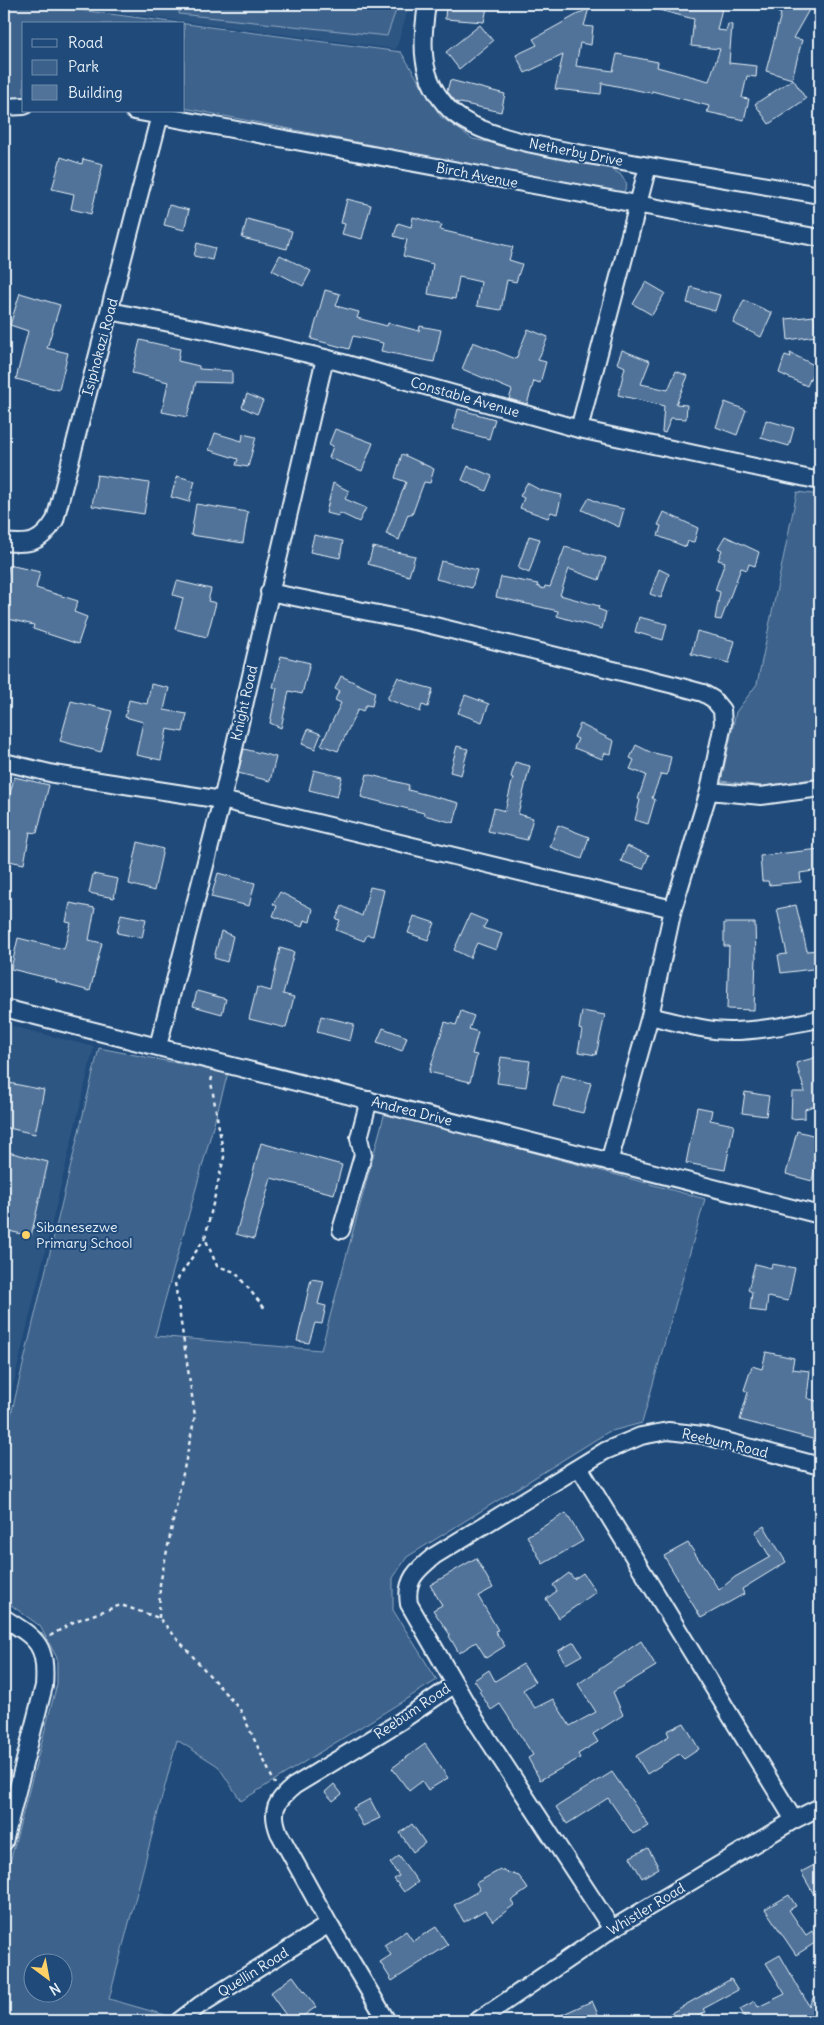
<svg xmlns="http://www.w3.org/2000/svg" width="824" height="2025" font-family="Delius,sans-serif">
<rect width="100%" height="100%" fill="#1f4a7a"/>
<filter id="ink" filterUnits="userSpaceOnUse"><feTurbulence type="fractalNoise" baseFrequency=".02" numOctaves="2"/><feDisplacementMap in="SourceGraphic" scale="10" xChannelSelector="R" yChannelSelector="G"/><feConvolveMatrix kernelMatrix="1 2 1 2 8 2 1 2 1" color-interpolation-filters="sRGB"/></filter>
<g filter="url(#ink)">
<path fill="#2e5683" d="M49,4h361l-14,45z
M4,1024l90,23 -90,376z"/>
<path fill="#3c628c" stroke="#92aac2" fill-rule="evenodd" d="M4,4h29l368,48 40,65 32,22 131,26 16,9 7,10 -3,8 -6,2 -434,-86v-84h-160v74h-20z
M195,4h203l-11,32 -208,-22 1,-9z
M797,492l23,3v283l-57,8 -42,-5 15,-69 21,-28z
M99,1048l129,25 -73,263 166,14 64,-238 320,87 -63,224 -34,9 -201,125 -14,21v32l44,70 -196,121 -23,-35 -41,-26 -68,259 56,16 -5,6h-156v-136l53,-201v-26l-17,-32 -36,-26v-156zM32,1962h30v30h-30z"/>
<path fill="#517399" stroke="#e8f1f8" d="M446,4h15l26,4 -3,14 -39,-3z
M652,4h71l-6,26 9,1 2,-7 4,1 -3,38 28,3 -1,11 -9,-1 -5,22 7,1 -5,21 -37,-8 2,-6 -57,-15 -1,2 -49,-10 -1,11 -46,-5 8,-34 -38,18 -9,-18 21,-10 -4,-6 56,-31 -5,18 9,1 -2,18 -11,-2 -4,23 37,5 4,-17 41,8 -1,5 52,14 11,-32 -29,-3 3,-27 -43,-11z
M762,4h40l8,4 -17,30 9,2 -10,39 -26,-8 15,-57z
M480,25l13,16 -34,28 -13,-17z
M793,79l13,20 -37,25 -14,-20z
M450,80l55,14 -4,18 -45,-10 -9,-11z
M61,157l21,7 1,-5 20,5 -12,50 -20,-5 3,-15 -22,-5z
M347,199l24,6 -9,34 -20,-5 3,-10 -4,-1z
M169,205l20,5 -5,20 -20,-5z
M413,217l29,8 -2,5 73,17 -4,13 13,4 -6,18 -9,-2 -6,30 -24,-4 4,-24 -22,-5 -4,22 -27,-5 5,-30 -30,-8 4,-16 -13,-4 4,-13 13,4z
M247,219l45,12 -5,18 -45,-11z
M197,243l18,5 -3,12 -18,-4z
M280,255l31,16 -8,15 -31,-16z
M646,282l19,11 -13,22 -19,-11z
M691,287l29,8 -5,16 -28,-8z
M325,290l15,4 -4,12 23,6 -2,6 30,8 1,-3 31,8 1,-5 21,4 -7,32 -53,-11 2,-8 -30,-7 -4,13 -38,-10z
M20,293l40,12 -13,43 21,5 -9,37 -43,-11 12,-48 -18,-6z
M744,300l28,13 -11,24 -28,-14z
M814,316l2,20 -28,4 -2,-21z
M528,329l20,8 -10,23 8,2 -6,21 -6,-2 -7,23 -18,-5 3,-9 -50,-21 11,-27 43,17z
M140,340l40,9 -2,12 21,5v3l33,2v12l-36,-1 -9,35 -25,-5 6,-30 -36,-9z
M622,350l28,11 -9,23 27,6 8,-19 12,5 -12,28 11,1 -1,14 -15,-1 -6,15 -3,-1 2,-26 -46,-11 7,-28 -8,-4z
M790,353l26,13 -9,20 -28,-13 6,-18 6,2z
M247,394l16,7 -6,13 -15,-7z
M725,402l21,8 -9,25 -21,-8z
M458,409l37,10 -6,20 -36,-10z
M766,420l28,8 -5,18 -28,-8z
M335,429l38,14 -11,28 -33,-13 4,-12 -4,-2z
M215,433l27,8 1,-7 13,3 -8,30 -12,-2 2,-6 -29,-9z
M402,454l32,15 -4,14 -6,-1 -12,33 -4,-1 -9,26 -13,-6 20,-52 -11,-4z
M468,466l24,10 -6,15 -24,-11z
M97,475l52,8 -5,31 -52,-8z
M177,476l18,5 -6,21 -18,-5z
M333,483l16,8 -4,8 21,9 -7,14 -19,-9 -1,3 -13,-3z
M527,483l13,7 22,5 -5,19 -6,-2 -3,6 -28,-10 4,-10 -4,-2z
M589,498l13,6 22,5 -5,18 -37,-17z
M196,504l52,8 -5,31 -52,-8z
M664,512l34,16 -4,14 -6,-1 -2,6 -28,-11 3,-10 -3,-1z
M314,535l29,6 -3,17 -30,-6z
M529,536l11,3 -11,34 -11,-5z
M725,536l34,16 -4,14 -6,-2 -2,6 -6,-2 -20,52 -6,-1 5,-27 -5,-2 10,-28 -7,-2 4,-10 -4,-2z
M373,547l42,9 -6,20 -41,-12z
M565,547l41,11 -7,22 -30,-11 -9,26 39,11 -1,3 8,3 -4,17 -45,-13 1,-5 -62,-14 5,-20 37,7 -1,2 7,3 1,-3 5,1z
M441,561l36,9 -5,18 -36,-9z
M9,565l31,7 -4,16 42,13 -4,11 13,5 -9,27 -45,-15 1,-4 -30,-7v-30z
M659,569l10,5 -8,24 -11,-4z
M177,581l34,8 -3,12 8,2 -9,34 -32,-8 8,-31 -10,-3z
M639,617l28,7 -4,16 -28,-8z
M697,631l38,10 -6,22 -38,-9z
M281,656l29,7 -8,31 -13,-3 -8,37 -11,-5 7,-35 -4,-1z
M341,676l34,16 -3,14 -6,-1 -3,6 -5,-2 -20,42 -17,-6 20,-42 -6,-3 4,-9 -4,-2z
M398,677l13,6 22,6 -5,18 -6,-2 -2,7 -33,-13z
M151,684l18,4 -5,22 23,4 -4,18 -16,-3 -6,31 -25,-5 7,-33 -18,-5 4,-17 18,4z
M465,695l24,9 -7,18 -24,-9z
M71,701l41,10 -11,41 -41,-11z
M580,724l34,17 -3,13 -6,-1 -3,6 -28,-11 4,-9 -4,-2z
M308,729l13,5 -6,15 -13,-5z
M636,745l14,7 21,5 -4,18 -6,-1 -9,24 3,2 -7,24 -13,-4 5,-20 -2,-1 8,-24 -16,-6 4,-9 -4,-2z
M457,746l11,3 -7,26 -11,-3z
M244,749l32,8 -6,24 -32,-8z
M515,762l15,4 -12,48 15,4 -6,22 -39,-9 6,-23 11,3 8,-33 -2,-1z
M314,770l28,7 -5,20 -28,-7z
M367,774l42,11 -1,5 51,13 -5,20 -30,-8v-2l-63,-16z
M14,777l35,8 -12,48 -7,-1 -6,32 -20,-4v-40z
M558,825l31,12 -7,22 -32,-12z
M138,842l25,7 -9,42 -25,-7z
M627,846l22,9 -6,14 -22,-8z
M820,849v21l-20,3 1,9 -32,3 -1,-4h-6l-2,-25z
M218,873l37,10 -6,23 -38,-9z
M93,874l25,5 -4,19 -25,-5z
M370,887l14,3 -11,46 -6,-1 -3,6 -28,-11 4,-10 -4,-1 6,-13 20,10z
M280,892l33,17 -3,13 -6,-2 -2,7 -29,-11 4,-10 -4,-2z
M70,903l25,5 -6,32 13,3 -12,48 -34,-9v-2l-45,-11 7,-31 46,11 7,-26 -5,-1z
M796,905l11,46 12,-1 1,18 -39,5 -3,-18 9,-1 -10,-45z
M121,914l25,5 -4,19 -25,-5z
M470,914l17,7 -4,7 19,6 -6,16 -19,-7 -7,15 -16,-8z
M414,916l21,7 -7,17 -20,-7z
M724,923h31l1,35 -2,52 -27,-1 2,-63h-5z
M221,931l12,5 -6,26 -13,-4z
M280,948l14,4 -11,42 11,3 -8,31 -37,-9 8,-32 14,4z
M197,991l29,8 -4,15 -29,-8z
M461,1011l13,5 -5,13 9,3 -6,22 5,1 -7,27 -41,-10 16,-50 11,3z
M582,1011l23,4 -9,40 -18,-3 4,-22 -3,-1z
M321,1016l33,8 -4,17 -33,-9z
M383,1028l24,9 -5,14 -25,-9z
M501,1057l29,4 -4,26 -29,-4z
M817,1057l3,11v36l-15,5v9l-14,1 1,-27h13l-9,-29z
M561,1075l30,8 -8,30 -30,-7z
M4,1082l40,8 -9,44 -31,-7z
M745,1092l24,4 -3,20 -24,-3z
M697,1107l15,3 -2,10 24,5 -9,45 -39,-7z
M797,1131l23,6v9l-8,35 -26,-7z
M261,1143l81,22 -8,29 -63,-16 -17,61 -18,-5z
M4,1151l44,11 -17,74 -27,-6z
M755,1264l16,4 1,-4 23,4 -7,33 -20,-4 -2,15 -16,-2 2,-18 -4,-2z
M311,1279l13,2 -6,23 8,2 -4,18 -7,-1 -6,20 -12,-2z
M766,1352l28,6 -2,11 18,2 -3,27 12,4 -3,8 4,1v30l-80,-21 8,-28 -4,-2 8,-24 10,3z
M566,1513l17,28 -40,23 -16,-28z
M764,1526l22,36 -44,27 2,5 -43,24 -37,-62 24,-13 31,47 16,-13 35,-20 -15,-25z
M476,1558l17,30 -15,8 20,34 -3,1 10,15 -19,12 -10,-16 -17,11 -10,-17 1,-1 -17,-25 9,-5 -12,-20z
M569,1573l5,6 9,-6 13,19 -37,26 -13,-19 11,-8 -4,-6z
M641,1641l15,25 -43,26 10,23 -30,19 5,8 -20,12 2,4 -40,22 -12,-22 5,-3 -33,-51 -9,6 -12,-19 2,-1 -7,-10 15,-10 6,11 28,-17 12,18 -12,8 12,18 18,-9 17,27 26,-14 -18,-28z
M574,1642l8,13 -16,9 -8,-13z
M684,1723l15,26 -15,10 -5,-5 -32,20 -11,-18 33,-20 -2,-5z
M425,1744l23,34 -20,12 -6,-9 -13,10 -17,-23z
M612,1772l37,54 -16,8 -25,-36 -41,26 -11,-17z
M334,1784l8,10 -9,7 -8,-9z
M370,1799l10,19 -17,8 -10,-18z
M412,1824l13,19 -12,9 -13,-19z
M648,1848l11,20 -17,10 -12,-21z
M399,1856l19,26 -14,10 -10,-13 5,-3 -9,-13z
M820,1862v43l-19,-33z
M500,1870l19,6 9,13 -17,12 3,4 -21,16 -8,-11 -21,12 -10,-17 26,-15 -4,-7z
M789,1895l7,11 -7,4 17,25 6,-4 6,10 -22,14 -31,-46z
M436,1927l12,18 -56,36 -12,-19 11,-7 -7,-10 22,-14 7,10z
M780,1955l29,51 11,-22v37h-73l-7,-12 15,-8 3,6 27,-13 -19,-31z
M293,1976l23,31 -20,14h-6l-20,-28z
M731,1979l7,11 -35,19 2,3 -15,9h-33z
M592,2001l9,20h-53z"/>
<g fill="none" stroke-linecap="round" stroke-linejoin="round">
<defs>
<path id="minor" d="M427,4c-6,40 -8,74 23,106 30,29 109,39 150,47 73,14 147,25 220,38
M4,107l20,-1
M134,111l686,127
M110,311l104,21 111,26 254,71 241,52
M579,429l69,-263
M4,542c26,3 37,1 51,-22l105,-405
M269,592l154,31 251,62 29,8 10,6 9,11 1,14 -14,67 -36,118 -23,107 -41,146
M4,762l50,12 168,26 451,109
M709,791l52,5 59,-8
M4,1008l816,207
M650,1016c26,6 54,15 81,15 30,0 60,-7 89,-12
M158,1046l64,-246 103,-442
M341,1230l22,-75 -4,-17 10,-38
M579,1467l215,353
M4,1618c33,21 43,26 40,68l-40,156
M455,1684l23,40 134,205
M179,2021l21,-16 129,-81
M387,2021l-58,-97 -50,-91c-9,-23 -3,-32 15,-47l107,-65 54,-37 -46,-80c-4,-24 8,-34 25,-48l171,-105 36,-15 27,-5 35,4 117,31
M477,2021l135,-92 182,-109 26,-13"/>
</defs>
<use href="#minor" stroke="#e8f1f8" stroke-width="20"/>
<path stroke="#e8f1f8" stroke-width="2.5" stroke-dasharray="4 4" stroke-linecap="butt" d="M212,1077l-1,5 13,75 -19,81 12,28 18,6 31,38
M159,1618l1,-34 35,-168 -20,-133 30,-45
M50,1636l25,-15 46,-16 38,13 82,93 34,73"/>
<use href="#minor" stroke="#1f4a7a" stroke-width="16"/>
</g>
</g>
<circle fill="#ffd166" stroke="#1f4a7a" stroke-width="2" cx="26" cy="1235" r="5"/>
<g text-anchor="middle" stroke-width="4" stroke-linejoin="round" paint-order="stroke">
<g font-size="14" fill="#e8f1f8" stroke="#1f4a7a">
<text transform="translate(576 152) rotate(11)" y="5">Netherby Drive</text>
<text transform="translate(477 175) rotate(11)" y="5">Birch Avenue</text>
<text transform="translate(100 347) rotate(-75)" y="5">Isiphokazi Road</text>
<text transform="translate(465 397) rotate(16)" y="5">Constable Avenue</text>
<text transform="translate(244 703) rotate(-77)" y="5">Knight Road</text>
<text transform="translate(412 1111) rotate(14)" y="5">Andrea Drive</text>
<text transform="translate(725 1443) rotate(13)" y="5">Reebum Road</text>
<text transform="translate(412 1711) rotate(-34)" y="5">Reebum Road</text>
<text transform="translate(646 1909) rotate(-31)" y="5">Whistler Road</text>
<text transform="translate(253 1972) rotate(-32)" y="5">Quellin Road</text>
</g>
<g font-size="14" fill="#e8f1f8" stroke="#1f4a7a" text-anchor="start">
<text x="36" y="1232">Sibanesezwe<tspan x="36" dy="16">Primary School</tspan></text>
</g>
</g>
<rect width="824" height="2025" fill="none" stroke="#1f4a7a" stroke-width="20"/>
<rect x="10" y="10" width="804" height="2005" fill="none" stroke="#e8f1f8" stroke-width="2" filter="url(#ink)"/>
<rect x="22" y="22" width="162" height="90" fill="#1f4a7a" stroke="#6f8dac"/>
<rect x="32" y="39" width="25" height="8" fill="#1f4a7a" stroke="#6f8dac"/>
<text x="68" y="48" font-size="15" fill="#e8f1f8">Road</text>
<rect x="32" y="60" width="25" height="15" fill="#3c628c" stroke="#6f8dac"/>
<text x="68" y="72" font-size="15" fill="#e8f1f8">Park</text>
<rect x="32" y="85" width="25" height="15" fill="#517399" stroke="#6f8dac"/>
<text x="68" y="98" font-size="15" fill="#e8f1f8">Building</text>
<g transform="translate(48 1978) rotate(148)"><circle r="24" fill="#1f4a7a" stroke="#6f8dac"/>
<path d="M0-4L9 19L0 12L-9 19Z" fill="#ffd166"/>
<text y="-8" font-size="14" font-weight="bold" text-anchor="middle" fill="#e8f1f8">N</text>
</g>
</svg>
